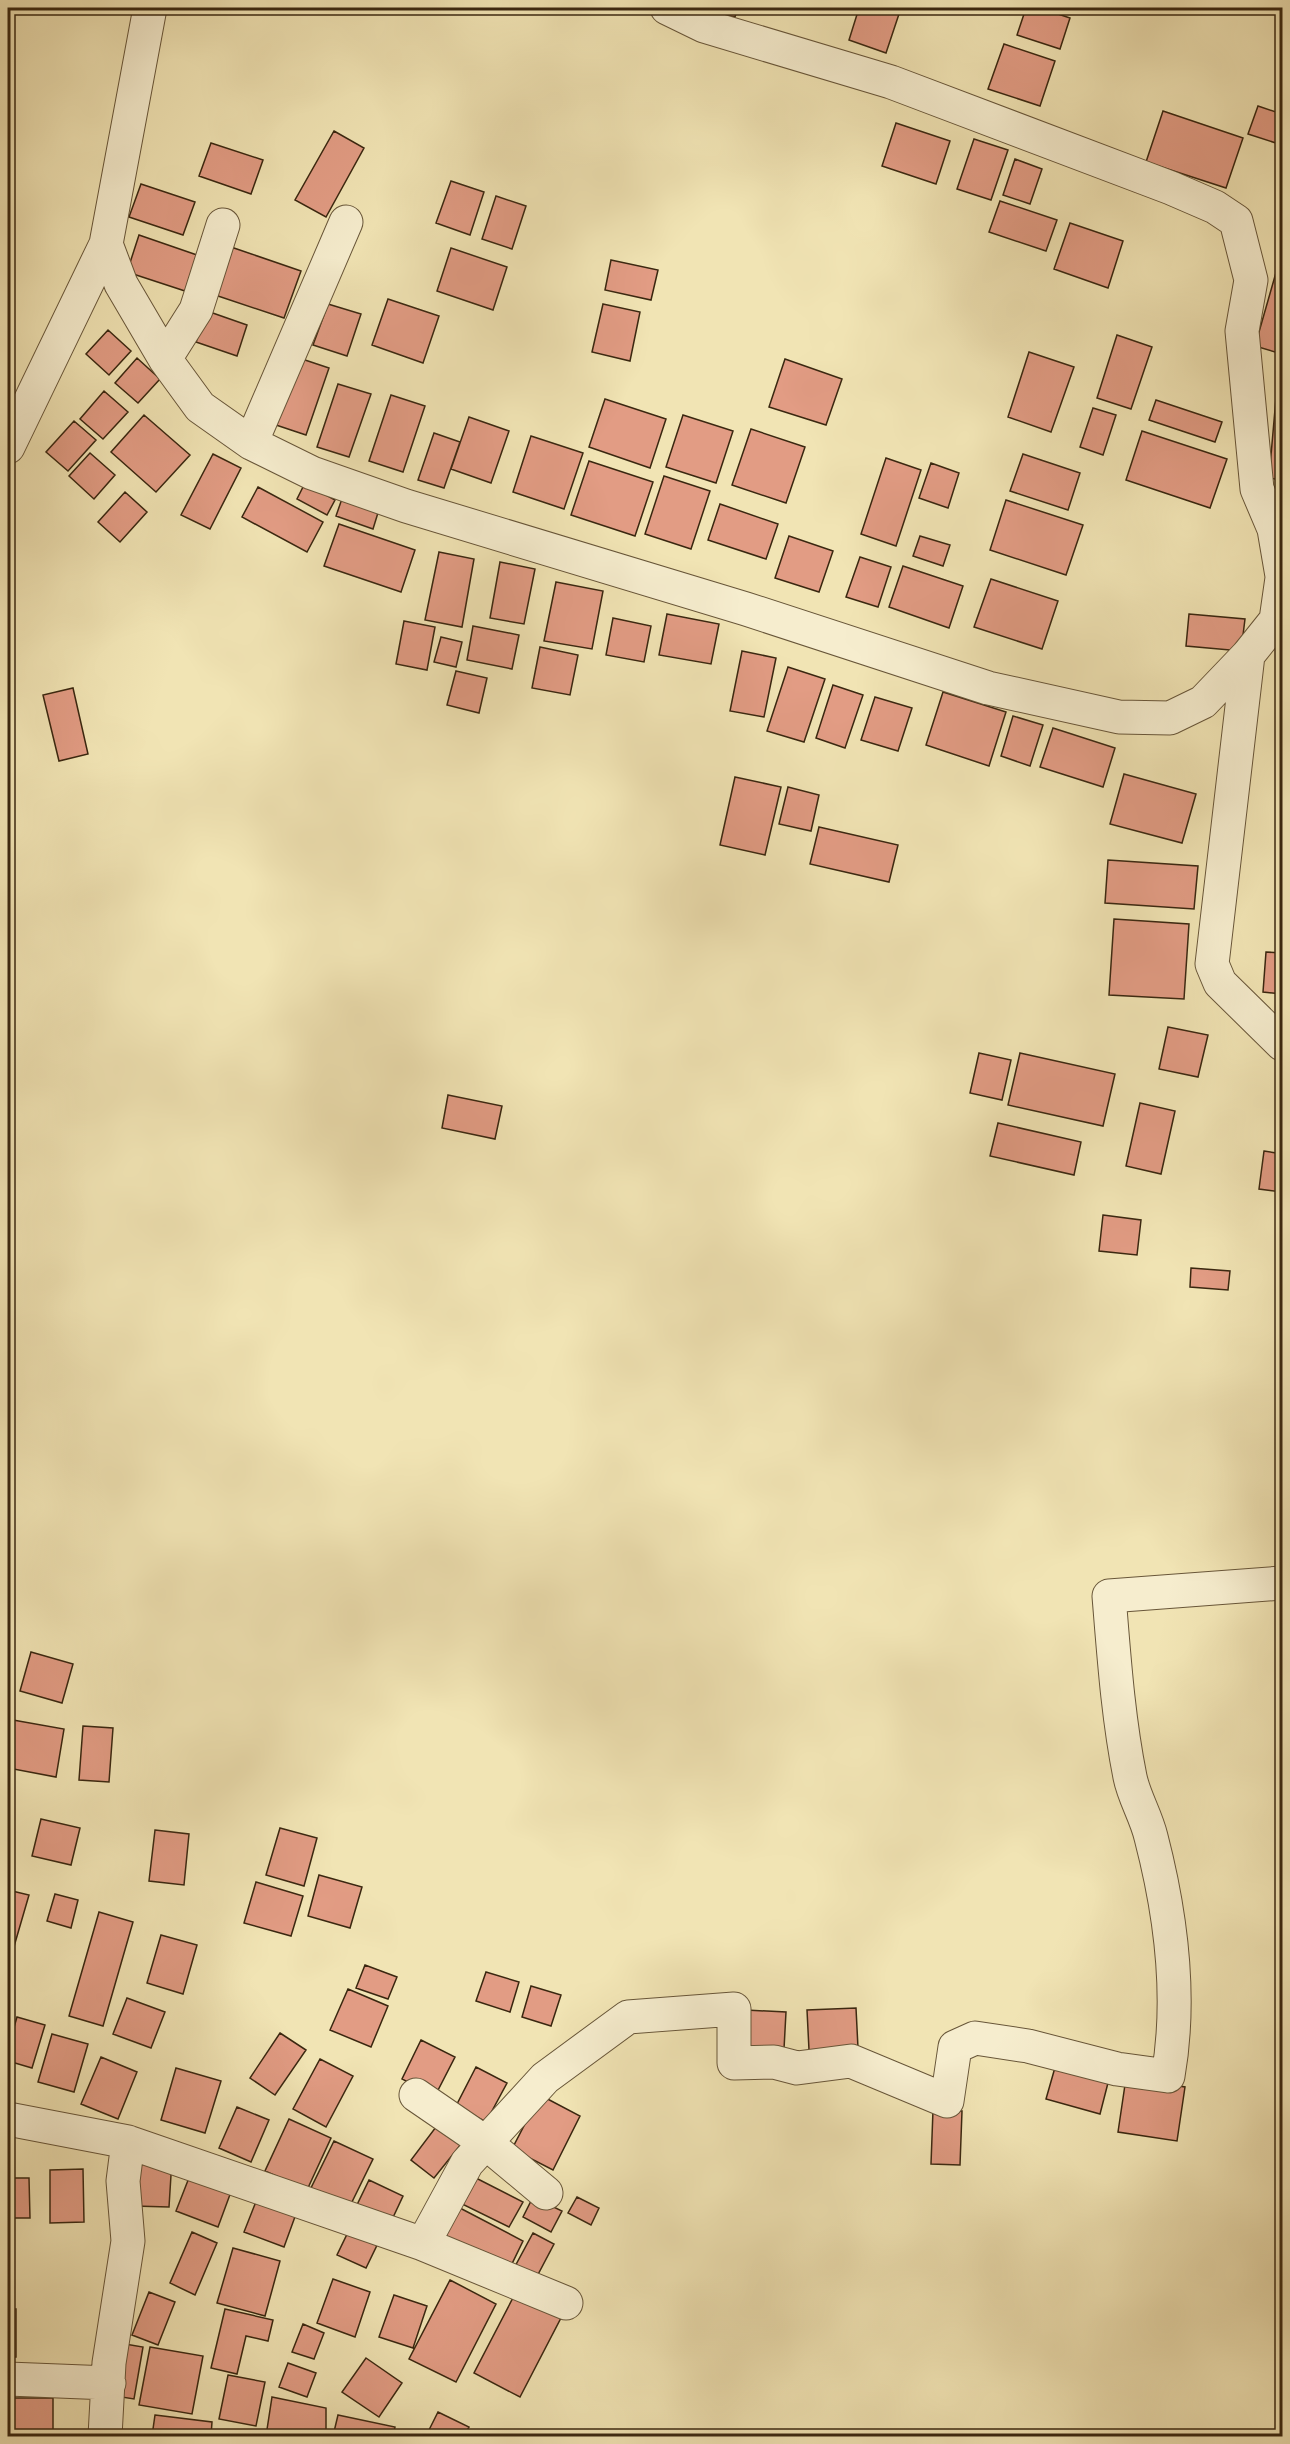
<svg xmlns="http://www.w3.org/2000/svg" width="1290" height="2444" font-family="'Libre Caslon Text',serif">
<rect width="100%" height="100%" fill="#f1e4b4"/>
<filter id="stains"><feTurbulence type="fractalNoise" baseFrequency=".00333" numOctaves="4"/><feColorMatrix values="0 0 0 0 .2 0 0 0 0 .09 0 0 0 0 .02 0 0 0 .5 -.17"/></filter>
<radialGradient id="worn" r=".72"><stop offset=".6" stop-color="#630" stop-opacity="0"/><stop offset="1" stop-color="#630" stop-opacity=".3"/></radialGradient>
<path fill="#e29c84" stroke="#3a2710" stroke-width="1.5" d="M689,8h49l-3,9z
M859,8h42l-15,45 -37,-13z
M1026,8h14l30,10 -10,31 -43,-14z
M1004,44l51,17 -15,45 -52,-17z
M1258,106l24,8v31l-34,-11z
M1163,111l80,27 -17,50 -80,-26z
M896,123l54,18 -14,43 -54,-18z
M334,131l30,17 -38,69 -31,-17z
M974,139l34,11 -17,50 -34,-11z
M211,143l52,17 -12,34 -52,-18z
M1015,159l27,10 -12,35 -27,-9z
M451,181l33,11 -14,43 -34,-12z
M141,184l54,18 -12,33 -54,-18z
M496,196l30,10 -14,43 -30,-10z
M1000,201l57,19 -11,31 -57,-19z
M1070,223l53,18 -15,47 -54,-19z
M139,235l58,20 -12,36 -58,-19z
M231,247l70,24 -17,47 -69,-23z
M451,248l56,19 -14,43 -56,-19z
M1281,255h1v99l-27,-8z
M611,260l47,10 -7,30 -46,-10z
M388,299l51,17 -16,47 -51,-18z
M328,304l33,10 -14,42 -34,-11z
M603,304l37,8 -10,49 -38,-9z
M207,311l40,14 -10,31 -41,-14z
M108,330l23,21 -22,24 -23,-21z
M1117,335l35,12 -21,62 -34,-11z
M1029,352l45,15 -23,65 -43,-15z
M296,357l33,11 -23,67 -33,-11z
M137,358l23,21 -22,24 -23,-20z
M785,359l57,20 -16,46 -57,-18z
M338,384l33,10 -22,63 -32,-10z
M104,391l24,21 -25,27 -23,-20z
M391,395l34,11 -22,66 -34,-11z
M1276,398h6v82l-13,-2z
M605,399l61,20 -16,49 -61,-21z
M1156,400l66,22 -7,20 -66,-22z
M1093,408l23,7 -13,40 -23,-8z
M144,415l46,40 -34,37 -45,-40z
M683,415l50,16 -17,52 -50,-16z
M469,417l40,14 -18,52 -40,-14z
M74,421l22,19 -28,31 -22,-19z
M751,429l54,18 -19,56 -54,-18z
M1142,431l85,28 -17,49 -84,-28z
M434,433l26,9 -16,46 -26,-8z
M531,436l52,17 -19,56 -51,-17z
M90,453l25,22 -21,24 -25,-23z
M213,454l28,14 -31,61 -29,-14z
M1023,454l57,19 -12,37 -58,-19z
M886,458l35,12 -25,76 -35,-12z
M589,461l64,21 -18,54 -64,-21z
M931,463l28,10 -11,35 -29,-10z
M664,476l46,15 -19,58 -46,-15z
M305,483l30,17 -8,15 -30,-16z
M258,487l65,35 -16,30 -65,-35z
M345,490l36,13 -8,26 -37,-13z
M125,492l22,20 -27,30 -22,-20z
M1006,500l77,25 -17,50 -76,-25z
M720,504l58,20 -12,35 -58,-19z
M339,524l76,26 -14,42 -77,-26z
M789,536l44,15 -14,41 -44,-14z
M920,536l30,9 -7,21 -30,-10z
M439,552l35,7 -12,68 -37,-7z
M860,557l31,10 -13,40 -32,-10z
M500,562l35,7 -11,55 -34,-6z
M903,566l60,20 -14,42 -60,-21z
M991,579l67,22 -16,48 -68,-22z
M556,582l47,9 -11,58 -48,-8z
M667,614l52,10 -8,40 -52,-9z
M1189,614l56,5 -4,32 -55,-5z
M613,618l38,8 -7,36 -38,-7z
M404,621l31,6 -8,43 -31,-6z
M473,626l46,9 -7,34 -45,-9z
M441,637l21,5 -6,25 -22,-5z
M540,647l38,8 -8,40 -38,-7z
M742,651l34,7 -12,59 -34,-6z
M788,667l37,12 -21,63 -37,-11z
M456,671l31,7 -8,35 -32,-8z
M833,685l30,10 -18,53 -29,-10z
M73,688l15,66 -29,7 -16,-66z
M943,692l63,20 -17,54 -63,-21z
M875,697l37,11 -14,43 -37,-11z
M1013,716l30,9 -13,41 -29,-10z
M1053,728l62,20 -12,39 -63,-20z
M1124,774l72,20 -14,49 -72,-19z
M735,777l46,10 -16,68 -45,-10z
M788,787l31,8 -8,36 -32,-7z
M819,827l79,18 -9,37 -79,-18z
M1108,860l90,6 -4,43 -89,-6z
M1114,919l75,5 -5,75 -75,-4z
M1266,952l16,1v41l-19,-2z
M1168,1027l40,8 -10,42 -39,-8z
M979,1053l32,7 -9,40 -32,-7z
M1020,1053l95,21 -12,52 -95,-21z
M448,1095l54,11 -7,33 -53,-11z
M1140,1103l35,8 -14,63 -35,-8z
M998,1123l83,19 -7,33 -84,-19z
M1264,1151l18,3v38l-23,-3z
M1103,1215l38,5 -4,35 -38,-4z
M1191,1268l39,3 -2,19 -38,-3z
M31,1652l42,12 -11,39 -42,-12z
M13,1720l51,9 -8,48 -48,-9z
M83,1726l30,2 -4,54 -30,-2z
M41,1819l39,9 -9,37 -39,-9z
M280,1828l37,10 -13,48 -38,-11z
M155,1830l34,4 -5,51 -35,-4z
M319,1875l43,12 -12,41 -42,-12z
M256,1882l47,14 -12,40 -47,-13z
M8,1890l21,5 -16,55 -5,-2z
M55,1894l23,6 -7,28 -24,-7z
M99,1912l34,10 -30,104 -34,-10z
M161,1935l36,10 -14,49 -36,-11z
M365,1965l32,12 -9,22 -32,-11z
M486,1972l33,10 -9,30 -34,-11z
M531,1986l30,9 -10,31 -29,-9z
M348,1989l40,17 -17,41 -41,-17z
M127,1998l38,14 -14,36 -38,-14z
M856,2008l2,40 -49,2 -2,-40z
M746,2010l40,2 -2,37 -40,-2z
M17,2017l28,8 -13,43 -24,-7v-13z
M280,2033l26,17 -31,45 -25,-17z
M52,2034l36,10 -14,48 -36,-10z
M421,2040l34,17 -20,39 -33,-17z
M101,2057l36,15 -19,47 -37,-15z
M320,2059l33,17 -27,51 -33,-18z
M1056,2064l53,15 -9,35 -54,-15z
M476,2067l31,16 -21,39 -30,-16z
M176,2068l45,13 -16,52 -44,-13z
M1126,2078l59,9 -8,54 -59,-9z
M540,2095l40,21 -27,54 -41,-21z
M237,2107l32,13 -18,42 -32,-14z
M933,2110l29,1 -2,54 -29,-1z
M289,2119l42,19 -24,52 -42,-19z
M442,2119l24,19 -32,40 -23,-18z
M334,2141l39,18 -24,49 -39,-18z
M137,2157l35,2 -3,48 -35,-1z
M194,2165l41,16 -17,46 -42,-16z
M83,2169l1,53 -34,1v-53z
M472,2176l51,26 -14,25 -51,-25z
M8,2178h21l1,40h-22z
M369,2180l34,16 -14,30 -34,-17z
M533,2197l29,14 -11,21 -28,-15z
M577,2197l22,11 -8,17 -23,-12z
M257,2199l39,15 -12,33 -40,-15z
M458,2207l65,34 -16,33 -66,-34z
M351,2226l29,13 -14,29 -29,-13z
M192,2232l25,11 -22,52 -25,-12z
M533,2233l21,11 -20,38 -22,-10z
M233,2248l47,13 -15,55 -48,-13z
M333,2279l37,13 -15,45 -38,-14z
M450,2280l46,24 -40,78 -47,-23z
M517,2290l46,24 -43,83 -46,-24z
M149,2292l26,10 -17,43 -26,-10z
M394,2295l33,11 -14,42 -34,-11z
M8,2309h8v48h-8z
M225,2309l48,11 -5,21 -22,-5 -9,38 -26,-6z
M303,2324l21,9 -10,26 -22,-7z
M125,2344l18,3 -9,52 -19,-3z
M150,2347l53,9 -11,58 -53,-9z
M366,2358l36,25 -23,34 -37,-25z
M288,2363l28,10 -9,24 -28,-10z
M228,2375l37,7 -9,44 -37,-7z
M272,2397l54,11v28h-60z
M9,2398h44v38h-43z
M438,2412l31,15 -5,9h-38z
M155,2415l57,7 -1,14h-59z
M338,2415l57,12 -2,9h-60z"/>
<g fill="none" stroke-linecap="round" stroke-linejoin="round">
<defs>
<path id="street" d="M667,8l37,18 187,56 280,106 44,19 21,14 15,59 -9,51 15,158 17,40 8,47
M106,244l15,40 44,75 35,48 51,36 61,30 94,33 340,103 242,79 131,29 51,1 33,-16 45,-47 28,-35 6,-42
M165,359l31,-49 27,-85
M251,443l95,-221
M8,447l98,-203 44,-236
M1248,655l-36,309 8,19 62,61
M416,2095l70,48 60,50
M8,2119l120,23 -5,39 5,60 -19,122 -4,73
M128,2142l295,102 44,-81 78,-85 83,-61 106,-8v54l40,-1 23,6 54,-7 96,40 8,-54 20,-9 53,8 89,23 51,7c14,-80 3,-162 -17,-239 -5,-21 -17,-40 -21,-60 -12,-60 -16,-120 -21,-181l173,-13
M423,2244l143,59
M8,2379l101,4"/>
</defs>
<use href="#street" stroke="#685639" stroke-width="35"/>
<use href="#street" stroke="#f6edce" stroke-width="33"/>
</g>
<rect width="1290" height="2444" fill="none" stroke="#f1e4b4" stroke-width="30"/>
<rect x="9" y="9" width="1272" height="2426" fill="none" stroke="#3a2710" stroke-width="3"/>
<rect x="15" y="15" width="1260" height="2414" fill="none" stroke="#3a2710" stroke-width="1.5"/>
<rect width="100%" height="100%" filter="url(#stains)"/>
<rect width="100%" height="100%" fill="url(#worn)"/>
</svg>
